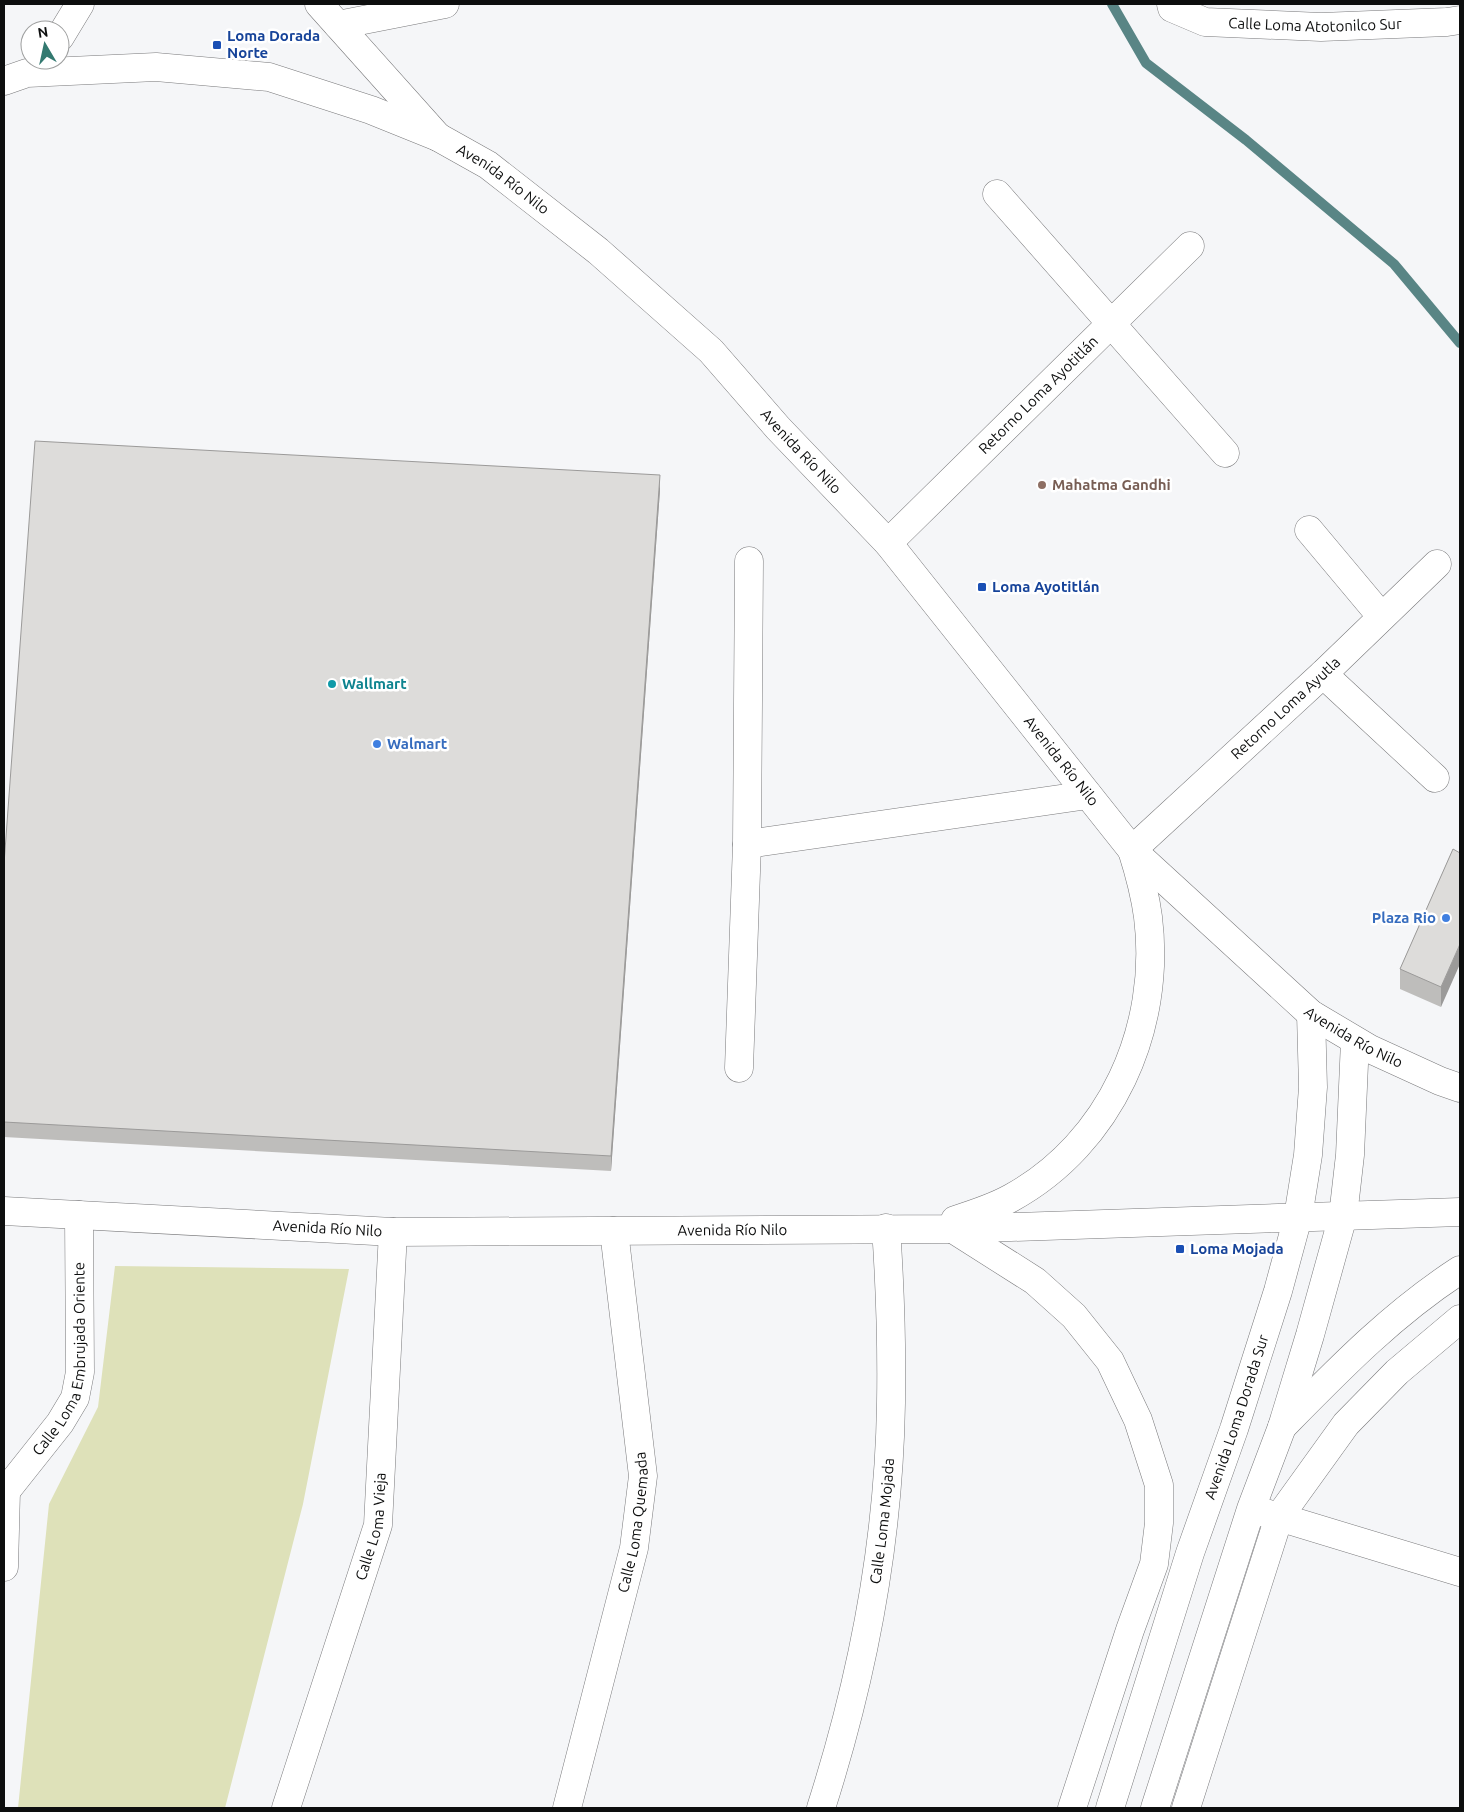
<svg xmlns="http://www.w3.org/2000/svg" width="1464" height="1812" font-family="Ubuntu,sans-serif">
<rect width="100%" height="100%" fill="#f5f6f8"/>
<path fill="#dee1b9" d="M115,1266l234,3 -46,235 -78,304h-207l31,-304 49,-97z"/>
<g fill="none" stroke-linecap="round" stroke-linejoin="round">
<path stroke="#598585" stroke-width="10" d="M1112,4l34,59 100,77 148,124 66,79"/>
<defs>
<g id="minor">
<path d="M319,4l119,133"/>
<path id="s1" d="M1171,4l1,4 33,14 116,5 126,-5 13,-2"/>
<path d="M338,25l107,-21"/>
<path d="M60,37l20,-33"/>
<path d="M997,194l228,259"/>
<path d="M1309,530l72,86"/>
<path id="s2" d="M888,543l302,-297"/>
<path d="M1323,674l112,104"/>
<path d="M747,844l341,-49"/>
<path id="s3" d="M1132,850l191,-176 114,-110"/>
<path d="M739,1068l8,-224 2,-283"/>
<path d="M953,1229l82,52 39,35 36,45 28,59 21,65v38l-5,41 -24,66 -58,178"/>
<path id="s4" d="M6,1491l54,-68 15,-25 5,-26 -1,-157"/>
<path d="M1262,1512l198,60"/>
<path d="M4,1567l2,-76"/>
<path id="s5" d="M286,1808l92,-283 15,-293"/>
<path id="s6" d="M567,1808l67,-260 9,-72 -29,-245"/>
<path id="s7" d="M821,1808c42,-131 68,-268 70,-405 1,-59 -1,-117 -5,-175"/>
<path id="s8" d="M1110,1808l80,-255 44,-124 44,-138 20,-74 10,-62 5,-68 -2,-73"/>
<path d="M1155,1808l96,-299 31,-82 28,-92 33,-119 7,-61 5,-114"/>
<path d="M1186,1808l93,-291 67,-93 51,-52 63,-53"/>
</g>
<g id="major">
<path id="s9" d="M4,81l23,-8 129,-6 113,10 102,33 67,27 50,28 110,86 113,100 67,77 110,115 244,307 179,164 59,35 70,32 20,7"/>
<path id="s10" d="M4,1211l389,21 560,-3 507,-17"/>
<path d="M955,1220c19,-6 38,-12 56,-22 100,-55 151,-170 137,-281 -3,-23 -9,-45 -16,-67"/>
<path d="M1282,1427c56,-57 110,-113 178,-157"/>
</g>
</defs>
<use href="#minor" stroke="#79797b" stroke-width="29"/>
<use href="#major" stroke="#79797b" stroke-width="29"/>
<use href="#minor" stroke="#fff" stroke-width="28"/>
<use href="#major" stroke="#fff" stroke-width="28"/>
</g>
<path fill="#bebdbb" d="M660,490l-49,681 -607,-34v-273z
M1453,849l-12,158 -41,-18v-20z"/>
<path fill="#9b9a99" d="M660,475v15l-49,681v-15z
M1460,944v20l-19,43v-20z"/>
<path fill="#dddcda" stroke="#9b9a99" d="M35,441l625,34 -49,681 -607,-34v-258z
M1453,849l7,4v91l-19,43 -41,-18z"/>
<g fill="#1a4fb4" stroke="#fff" stroke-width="2">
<rect x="212" y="40" width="10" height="10" rx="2.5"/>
<rect x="977" y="582" width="10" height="10" rx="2.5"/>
<rect x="1175" y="1244" width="10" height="10" rx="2.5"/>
</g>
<circle fill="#8d6e63" stroke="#fff" stroke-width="2" cx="1042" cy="485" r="5"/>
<circle fill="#0f9aa8" stroke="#fff" stroke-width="2" cx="332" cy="684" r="5"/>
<g fill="#3f7fe0" stroke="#fff" stroke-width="2">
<circle cx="377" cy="744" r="5"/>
<circle cx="1446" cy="918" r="5"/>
</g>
<g text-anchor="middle" stroke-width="5" stroke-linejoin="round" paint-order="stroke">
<g font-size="15" fill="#0d0e0e" stroke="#fff">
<text dy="5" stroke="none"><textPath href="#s1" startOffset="150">Calle Loma Atotonilco Sur</textPath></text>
<text dy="5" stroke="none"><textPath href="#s9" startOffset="524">Avenida Río Nilo</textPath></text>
<text dy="5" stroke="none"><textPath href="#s2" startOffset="211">Retorno Loma Ayotitlán</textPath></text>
<text dy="5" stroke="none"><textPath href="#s9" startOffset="929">Avenida Río Nilo</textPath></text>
<text dy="5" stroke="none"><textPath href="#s3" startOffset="209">Retorno Loma Ayutla</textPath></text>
<text dy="5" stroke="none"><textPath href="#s9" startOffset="1334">Avenida Río Nilo</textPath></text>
<text dy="5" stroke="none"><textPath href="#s9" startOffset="1739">Avenida Río Nilo</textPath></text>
<text dy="5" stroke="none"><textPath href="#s10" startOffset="324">Avenida Río Nilo</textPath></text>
<text dy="5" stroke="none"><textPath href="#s10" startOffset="729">Avenida Río Nilo</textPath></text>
<text dy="5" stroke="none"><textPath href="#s4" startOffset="150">Calle Loma Embrujada Oriente</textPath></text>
<text dy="5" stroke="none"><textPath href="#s8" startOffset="411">Avenida Loma Dorada Sur</textPath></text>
<text dy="5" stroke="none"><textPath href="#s7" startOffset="294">Calle Loma Mojada</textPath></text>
<text dy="5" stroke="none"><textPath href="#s6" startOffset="294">Calle Loma Quemada</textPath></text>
<text dy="5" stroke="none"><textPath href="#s5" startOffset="295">Calle Loma Vieja</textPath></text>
</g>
<g font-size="15" font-weight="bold" fill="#164399" stroke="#fff" text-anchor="start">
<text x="227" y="41">Loma Dorada<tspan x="227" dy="17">Norte</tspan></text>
<text x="992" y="592">Loma Ayotitlán</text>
<text x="1190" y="1254">Loma Mojada</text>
</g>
<g font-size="15" font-weight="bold" fill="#785e54" stroke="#fff" text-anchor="start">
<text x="1052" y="490">Mahatma Gandhi</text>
</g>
<g font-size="15" font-weight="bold" fill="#0d838f" stroke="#fff" text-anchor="start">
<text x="342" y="689">Wallmart</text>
</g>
<g font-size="15" font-weight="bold" fill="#366cbe" stroke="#fff" text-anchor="start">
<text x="387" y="749">Walmart</text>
<text x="1436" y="923" text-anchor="end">Plaza Rio</text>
</g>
</g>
<rect width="1464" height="1812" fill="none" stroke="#0d0e0e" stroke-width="10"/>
<g transform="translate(45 45) rotate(351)"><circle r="24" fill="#ffffff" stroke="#9e9f9f"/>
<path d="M0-4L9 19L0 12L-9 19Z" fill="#337970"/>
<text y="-8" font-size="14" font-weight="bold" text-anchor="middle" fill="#0d0e0e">N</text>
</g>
</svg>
